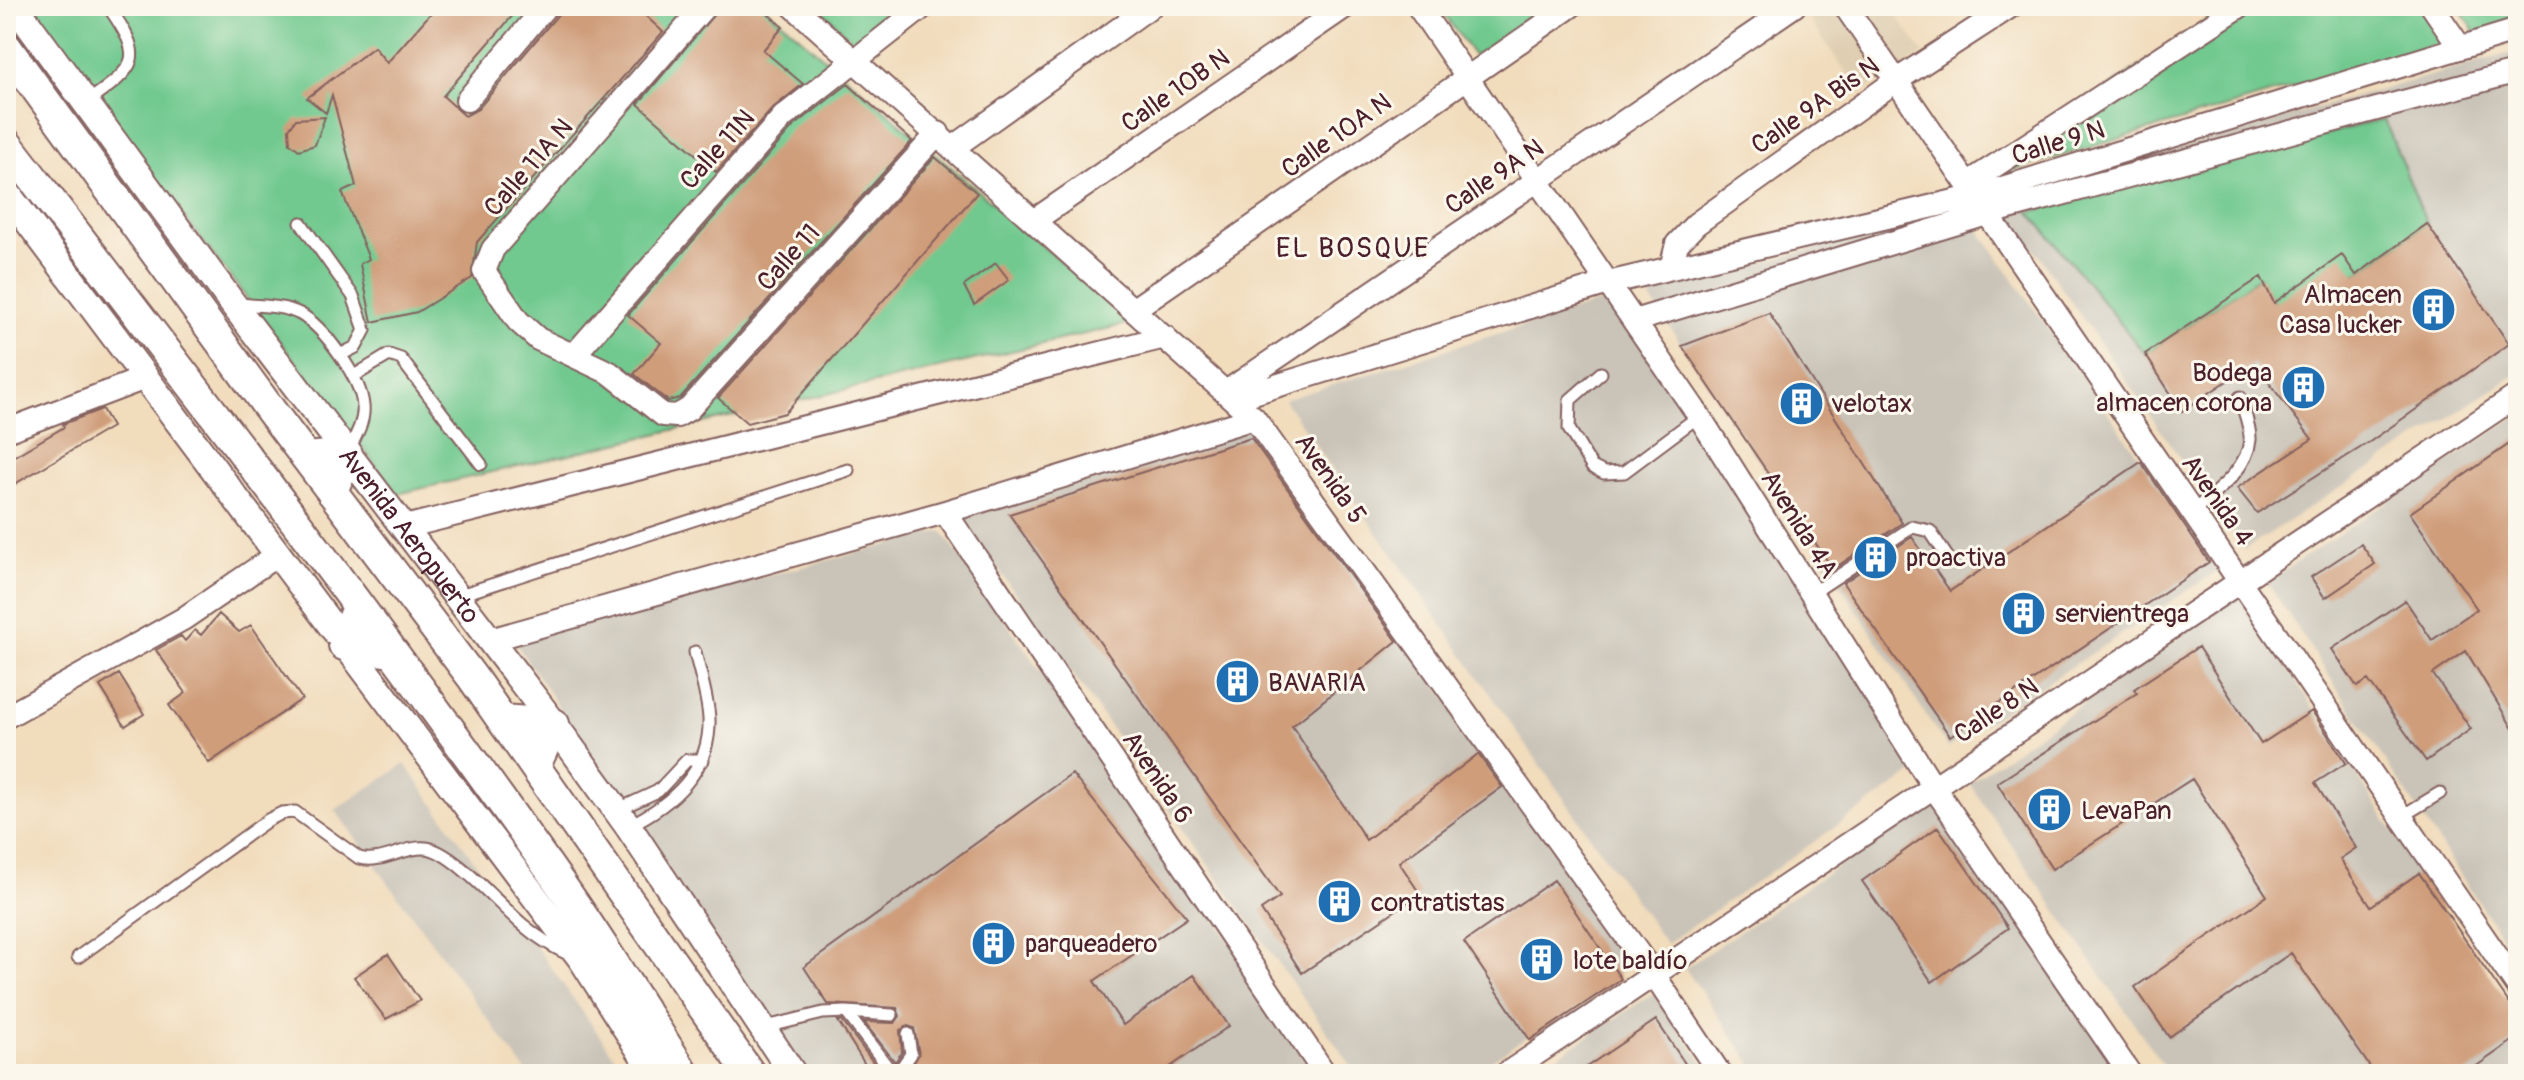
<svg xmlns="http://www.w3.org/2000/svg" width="2524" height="1080" font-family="Pangolin,sans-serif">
<rect width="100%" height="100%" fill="#fbf7ec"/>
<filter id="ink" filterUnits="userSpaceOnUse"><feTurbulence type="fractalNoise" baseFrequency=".0125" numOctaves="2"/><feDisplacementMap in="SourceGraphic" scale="16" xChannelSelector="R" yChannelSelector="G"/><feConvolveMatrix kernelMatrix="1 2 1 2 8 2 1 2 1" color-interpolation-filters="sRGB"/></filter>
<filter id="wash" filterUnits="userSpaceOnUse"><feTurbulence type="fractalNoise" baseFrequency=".006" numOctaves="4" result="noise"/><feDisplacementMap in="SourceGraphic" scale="32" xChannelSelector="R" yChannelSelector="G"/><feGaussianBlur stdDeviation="1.8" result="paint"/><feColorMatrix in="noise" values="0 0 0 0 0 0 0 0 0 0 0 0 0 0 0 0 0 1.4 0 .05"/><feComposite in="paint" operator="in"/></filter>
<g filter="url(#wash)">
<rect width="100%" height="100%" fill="#f1dcbc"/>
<path fill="#dfceb1" d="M1800,6h90l34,48 -63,39z"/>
<path fill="#c9c3b8" d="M2518,51v322l-274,177 -245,-352z
M1963,208l256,362 -271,178 -300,-454z
M1617,297l309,467 -260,180 -382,-544z
M2518,415v547l-251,-380z
M1247,416l387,547 -162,111h-115l-398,-560z
M942,531l382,543h-517l-293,-433z
M2240,595l278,429v50h-349l-200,-291z
M405,764l222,310h-99l-193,-264z
M1936,801l196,273h-373l-74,-106z
M1654,993l57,81h-181z"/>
<path fill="#71c98f" stroke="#5e745d" stroke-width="2" d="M21,6h743l368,317 -734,171z
M817,6h108l-63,44z
M1438,6h111l-75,50z
M2227,6h199l23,35 -476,141z
M2458,6h60v16l-41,12z
M2384,119l43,105 -72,51 -81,28 -14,-26 -115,77 -115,-142z"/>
<g id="blocks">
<path fill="#cf9d7a" d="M437,6h84l-78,90 22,20 13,-7 87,-103h70l28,26 -186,210 -5,36 -55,34 -45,10 -12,-58 9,-5 -27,-67 14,-6 -24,-91 -6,18 -19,-15 67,-51 13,16z
M721,6h38l24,21 -20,23 40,34 -30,24 -57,64 -78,-68z
M848,84l64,57 -232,257 -12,3 -34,-27 27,-31 -33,-28 165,-188z
M325,117l-10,28 -16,5 -9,-7 -1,-14 7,-10z
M935,157l42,36 -192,220 -38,10 -29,-25z
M2427,224l82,120 -138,97 -114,72 -20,-25 75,-49 -58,-76 -72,48 -37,-57 116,-77 13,26 68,-48 14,20z
M996,263l13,17 -35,25 -10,-19z
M1769,313l133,210 -69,46 -151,-223z
M102,409l10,18 -106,62v-28l58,-34 -1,-3z
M1251,438l146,203 -105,85 74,114 112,-86 24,33 -103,75 21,32 -118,79 -41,-63 19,-13 -271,-383z
M2518,438v299l-52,-86 -33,23 38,55 -45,32 -58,-81 -11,7 -25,-38 73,-49 27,40 45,-31 -67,-96z
M2141,462l68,100 -259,174 -107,-153 69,-46 38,54z
M2361,544l14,20 -50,34 -14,-21z
M219,614l20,18 12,-7 51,74 -93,64 -40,-58 17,-12 -30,-43 25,-14 4,5 10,-11 6,5z
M2198,647l63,97 51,-33 34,52 -31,20 41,65 -16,11 31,47 48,-33 99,143v21l-53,37h-90l-84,-121 -122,84 -34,-50 132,-91 -75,-117 -140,90 -55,-86 140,-90 -3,-4z
M119,674l25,40 -19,12 -25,-40z
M1072,774l115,144 -93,63 29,44 71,-50 35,51 -69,48h-253l12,-20 -5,-26 -6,-2 -8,4 2,22 -7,10 -31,-40 31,1 5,-7 -3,-8 -69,-4 -24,-37z
M1938,827l70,101 -76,54 -70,-101z
M1554,880l67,99 -91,61 -66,-98z
M388,954l32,47 -34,18 -32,-42z
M1656,1020l36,54h-116z
M838,1021h4l40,53h-11z"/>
</g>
</g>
<g filter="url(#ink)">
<use href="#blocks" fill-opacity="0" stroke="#84615e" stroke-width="2"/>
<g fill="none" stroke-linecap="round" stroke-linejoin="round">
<defs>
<path id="service" d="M87,102c52,-37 58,-43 21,-96
M301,223l52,73 12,34 -9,17 -16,8
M238,304c19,2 45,1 62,10 24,13 61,64 63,92 2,16 -9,33 -16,47
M1601,373l-31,27 -1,29 23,38 12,6 20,-1 75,-56
M354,376l35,-21 12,4 80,105
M2192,512c22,-19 55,-41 58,-72 1,-13 -7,-30 -10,-43
M1811,594l101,-67 18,4 20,30
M457,596l391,-126
M617,810l41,-19 29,-31h16
M2402,816l38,-23
M628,826c43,-21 83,-55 81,-107 -1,-21 -9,-45 -14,-67
M78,957l190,-137 14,-7 13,-1 64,46c24,6 44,-12 67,-10 26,2 76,60 97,77 15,13 30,22 47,30
M846,1012l46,3
M762,1028l61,-15 23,-1 47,62
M897,1074l14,-20 -3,-20"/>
<path id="minor" d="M705,6l-212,243 -9,22 34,50 20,18 72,34 53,42 14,1 12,-7 249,-276
M793,6l461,412 400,557 66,99
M1418,6l281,410 234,370 197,288
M1845,6l673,981
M2432,6l28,41
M467,100l79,-94
M954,147l197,-141
M1967,184l273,-178
M1035,220l311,-214
M1671,268l6,-24 19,-20 201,-144 114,-74
M1134,309l437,-303
M1634,321l353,-107 531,-143
M575,354l208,-237 141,-111
M1226,392l568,-386
M1234,399l374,-116 368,-87 542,-166
M6,431l139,-53
M945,512l380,562
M405,527l760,-190
M490,640l455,-128 309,-94
M6,717l177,-98 94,-64
M1506,1074l1012,-679"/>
<g id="tertiary">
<path id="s1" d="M15,6l218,298 321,420 74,102 165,248"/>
<path d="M6,192l577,769 72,113"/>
</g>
<path id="secondary" d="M6,47l265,364 201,266 278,397
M6,143c190,247 381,494 560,749 41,59 79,121 118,182
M308,458l39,-4 -15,38
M357,606l-13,39 47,7
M502,720l52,4 -19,42"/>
</defs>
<use href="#service" stroke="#84615e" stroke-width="15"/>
<use href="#minor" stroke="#84615e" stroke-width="26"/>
<use href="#tertiary" stroke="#84615e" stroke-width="30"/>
<use href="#secondary" stroke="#84615e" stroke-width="34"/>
<use href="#service" stroke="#fff" stroke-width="11"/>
<use href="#minor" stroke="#fff" stroke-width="22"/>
<use href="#tertiary" stroke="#fff" stroke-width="26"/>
<use href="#secondary" stroke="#fff" stroke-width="30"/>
</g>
</g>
<defs>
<symbol id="building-disc" viewBox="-11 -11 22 22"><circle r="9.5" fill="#1f6fb2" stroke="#fbf7ec"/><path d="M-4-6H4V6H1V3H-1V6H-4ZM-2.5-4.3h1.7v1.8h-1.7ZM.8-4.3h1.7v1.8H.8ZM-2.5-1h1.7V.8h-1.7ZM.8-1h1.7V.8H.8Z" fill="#fff"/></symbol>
</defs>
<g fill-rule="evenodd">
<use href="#building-disc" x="2408" y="284" width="51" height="51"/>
<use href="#building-disc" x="2278" y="362" width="51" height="51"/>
<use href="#building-disc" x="1776" y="378" width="51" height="51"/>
<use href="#building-disc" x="1850" y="532" width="51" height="51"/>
<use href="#building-disc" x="1998" y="588" width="51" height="51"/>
<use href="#building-disc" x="1212" y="656" width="51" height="51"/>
<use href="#building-disc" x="2024" y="784" width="51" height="51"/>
<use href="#building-disc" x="1314" y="876" width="51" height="51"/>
<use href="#building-disc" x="968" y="918" width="51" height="51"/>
<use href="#building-disc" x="1516" y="934" width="51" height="51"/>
</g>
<g text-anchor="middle" stroke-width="6" stroke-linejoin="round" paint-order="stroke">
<g font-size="26" fill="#4a1f2b" stroke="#fbf7ec">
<text transform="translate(1175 90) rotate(-35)" y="9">Calle 10B N</text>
<text transform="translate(1815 105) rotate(-35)" y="9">Calle 9A Bis N</text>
<text transform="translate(1336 135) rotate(-35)" y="9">Calle 10A N</text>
<text transform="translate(2058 142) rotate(-17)" y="9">Calle 9 N</text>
<text transform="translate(717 149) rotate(-48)" y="9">Calle 11N</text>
<text transform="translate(528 167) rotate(-49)" y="9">Calle 11A N</text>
<text transform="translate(1494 176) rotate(-34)" y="9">Calle 9A N</text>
<text transform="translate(788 257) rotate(-48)" y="9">Calle 11</text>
<text transform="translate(1331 478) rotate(55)" y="9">Avenida 5</text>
<text transform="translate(2218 500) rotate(55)" y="9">Avenida 4</text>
<text transform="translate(1800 524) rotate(58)" y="9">Avenida 4A</text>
<text dy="9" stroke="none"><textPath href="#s1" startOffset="660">Avenida Aeropuerto</textPath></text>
<text transform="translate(1996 710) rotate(-34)" y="9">Calle 8 N</text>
<text transform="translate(1158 777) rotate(56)" y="9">Avenida 6</text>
</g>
<g font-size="26" fill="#4a1f2b" stroke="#fbf7ec" text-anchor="start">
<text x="2402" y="303" text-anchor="end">Almacen<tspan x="2402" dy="30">Casa lucker</tspan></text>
<text x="2272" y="381" text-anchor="end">Bodega<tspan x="2272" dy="30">almacen corona</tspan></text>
<text x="1832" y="412">velotax</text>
<text x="1906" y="566">proactiva</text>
<text x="2055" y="622">servientrega</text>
<text x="1268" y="691">BAVARIA</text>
<text x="2081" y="819">LevaPan</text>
<text x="1371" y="911">contratistas</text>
<text x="1025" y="952">parqueadero</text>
<text x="1573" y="969">lote baldío</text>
</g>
<g font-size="28" letter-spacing="2" fill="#4a1f2b" stroke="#fbf7ec">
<text x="1353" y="257">EL BOSQUE</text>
</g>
</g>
<rect width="2524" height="1080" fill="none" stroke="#fbf7ec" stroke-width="32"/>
</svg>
